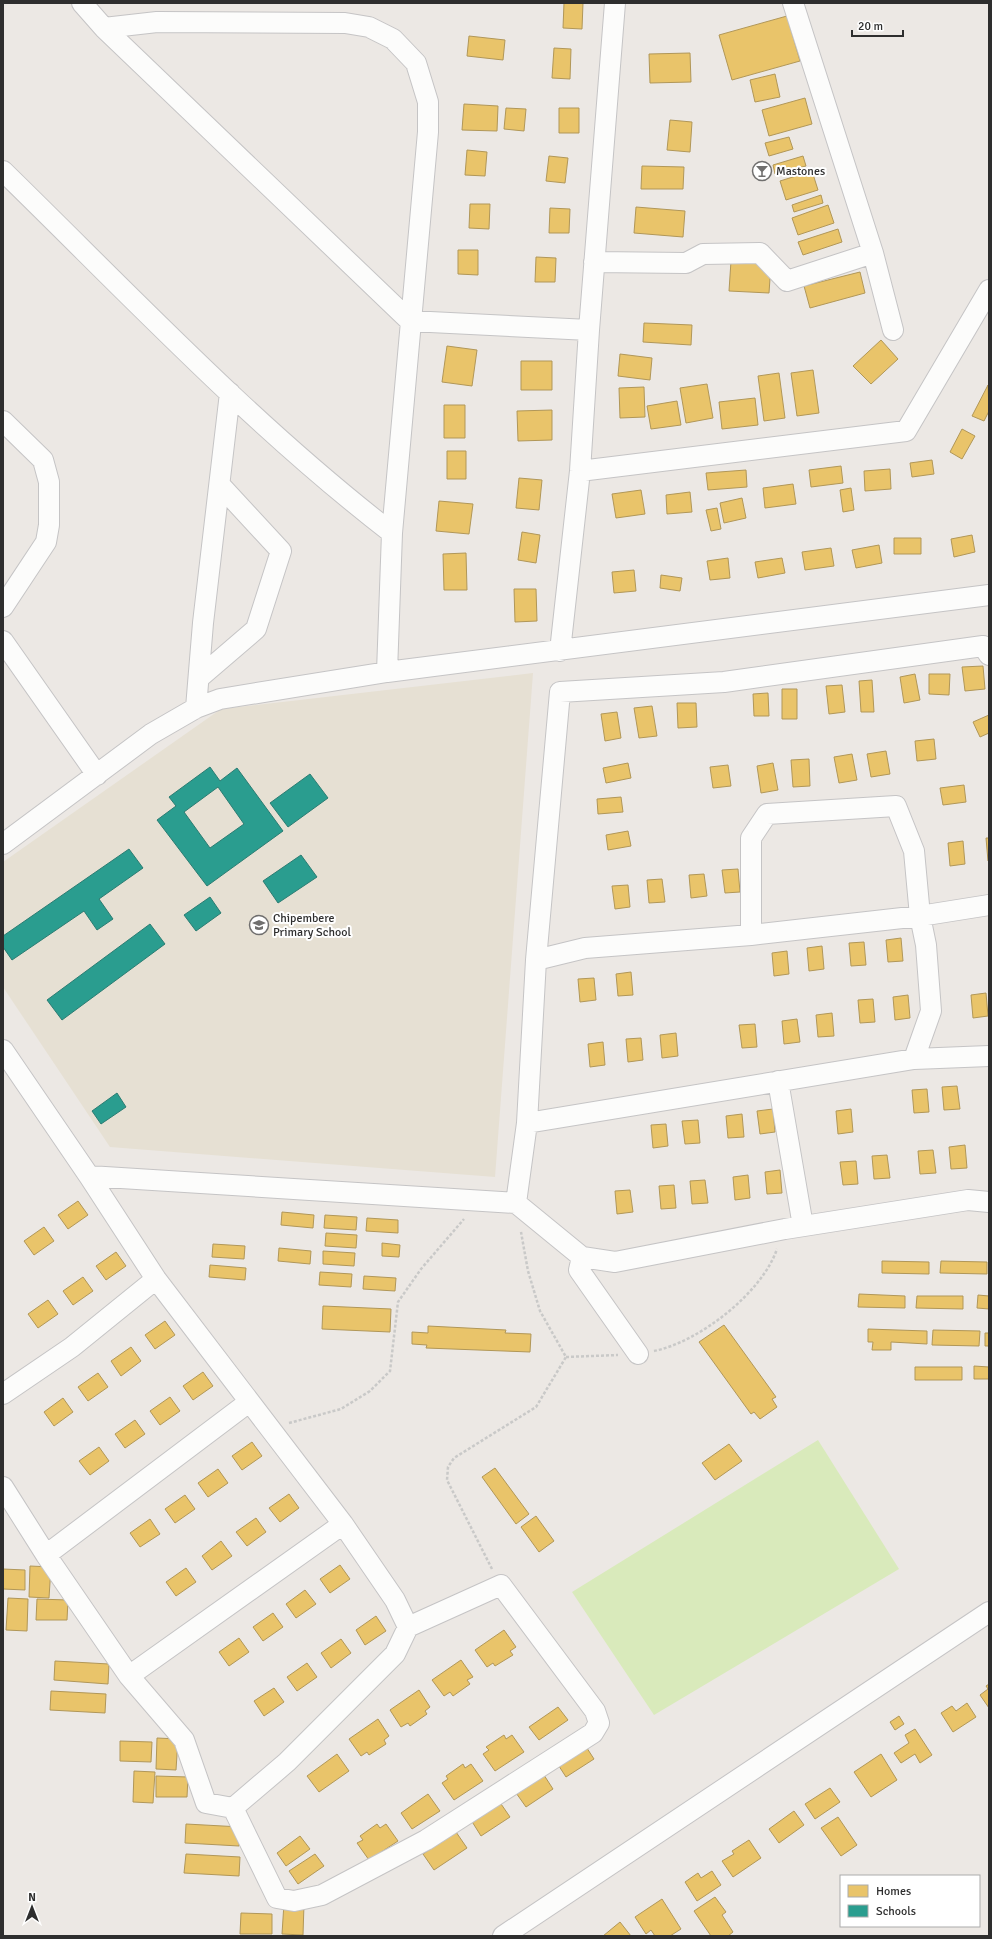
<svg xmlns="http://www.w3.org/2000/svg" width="992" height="1939" font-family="Signika,sans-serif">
<rect width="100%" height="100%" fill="#ece8e4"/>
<path fill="#e6e0d3" d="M533,673l-38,504 -385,-30 -107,-160v-125l218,-153z"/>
<path fill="#d9eabb" d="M818,1440l81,129 -245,146 -82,-123z"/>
<path fill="#e9c46a" stroke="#b19758" d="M564,3h19l-1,26 -19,-1z
M787,16l13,45 -68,19 -13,-45z
M469,36l36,4 -2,20 -36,-4z
M554,48l17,1 -1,30 -18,-1z
M690,53l1,29 -41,1 -1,-29z
M775,74l5,23 -25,5 -5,-22z
M805,98l7,26 -43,12 -7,-26z
M464,104l34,2 -1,25 -35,-1z
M506,108l20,1 -2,22 -20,-2z
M559,108h20v25h-20z
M670,120l22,2 -2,30 -23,-2z
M789,137l4,12 -24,7 -4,-13z
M467,150l20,2 -2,24 -20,-1z
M549,156l19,2 -3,25 -19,-2z
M803,156l3,10 -31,8 -2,-9z
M642,166l42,1 -1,22h-42z
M812,171l6,19 -32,10 -6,-19z
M821,195l2,8 -29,9 -2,-7z
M470,204h20l-1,25 -20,-1z
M828,205l6,18 -36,12 -6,-17z
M636,207l49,4 -2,26 -49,-4z
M550,208l20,1 -1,24h-20z
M838,229l4,13 -39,13 -5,-13z
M458,250h20v25l-20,-1z
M536,257l20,1 -1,24h-20z
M731,261l40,3 -2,29 -40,-2z
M860,272l5,21 -55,15 -6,-22z
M644,323l48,2 -1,20 -48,-3z
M881,340l17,19 -27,25 -18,-18z
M447,346l30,4 -5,36 -30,-4z
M620,354l32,4 -2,22 -32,-4z
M521,361h31v29h-31z
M813,370l6,43 -22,3 -6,-43z
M779,373l6,45 -21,3 -6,-45z
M707,384l6,34 -27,5 -6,-35z
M988,385l1,26 -5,10 -12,-5z
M644,387l1,30 -25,1 -1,-30z
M755,398l3,27 -36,4 -3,-27z
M677,401l4,24 -30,4 -4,-23z
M444,405h21v33h-21z
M552,410v30l-34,1 -1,-30z
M962,429l13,7 -13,23 -12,-7z
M447,451h19v28h-19z
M932,460l2,14 -22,3 -2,-14z
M841,466l2,17 -32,4 -2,-17z
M890,469l1,20 -26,2 -1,-20z
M746,470l1,17 -39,3 -2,-17z
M519,478l23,2 -3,30 -23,-2z
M793,484l3,20 -31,4 -2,-20z
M851,488l3,22 -11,2 -3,-22z
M641,490l4,24 -29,4 -4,-24z
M690,492l2,20 -25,2 -1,-19z
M742,498l4,20 -22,5 -4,-20z
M439,501l34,3 -4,30 -33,-3z
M717,508l4,21 -10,2 -5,-21z
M522,532l18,3 -4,28 -18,-3z
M972,535l3,17 -21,5 -3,-18z
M894,538h27v16h-27z
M879,545l3,18 -26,5 -4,-18z
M831,548l3,18 -29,4 -3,-18z
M466,553l1,37h-23l-1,-36z
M728,558l2,20 -20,2 -3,-19z
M782,558l3,15 -27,5 -3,-16z
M634,570l2,21 -22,2 -2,-21z
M661,575l21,3 -2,13 -20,-3z
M514,589h22l1,32 -22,1z
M983,666l2,23 -20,2 -3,-24z
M915,674l5,26 -16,3 -4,-26z
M929,674h21l-1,21 -20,-1z
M872,680l2,32h-13l-2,-31z
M842,685l3,27 -16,2 -3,-28z
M782,689h15v30h-15z
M768,693l1,23h-15l-1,-22z
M677,703h19l1,24 -19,1z
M652,706l5,30 -18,2 -5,-30z
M617,712l4,26 -16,3 -4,-27z
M989,715v18l-9,4 -7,-15z
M934,739l2,20 -19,2 -2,-20z
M886,751l4,23 -19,3 -4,-23z
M852,754l5,26 -18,3 -5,-26z
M809,759l1,27 -17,1 -2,-27z
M628,763l3,15 -25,5 -3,-15z
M773,763l5,27 -17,3 -4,-27z
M728,765l3,21 -18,2 -3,-21z
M964,785l2,17 -23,3 -3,-17z
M621,797l2,15 -25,2 -1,-15z
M628,831l3,15 -23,4 -2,-15z
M986,838h3v23h-1z
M963,841l2,23 -15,2 -2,-23z
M738,869l2,23 -15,1 -3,-23z
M704,874l3,22 -16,2 -2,-23z
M662,879l3,23 -16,1 -2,-23z
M628,885l2,22 -15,2 -3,-23z
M901,938l2,23 -15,1 -2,-22z
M864,942l2,23 -15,1 -2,-23z
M822,946l2,23 -15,2 -2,-23z
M787,951l2,23 -15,2 -2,-23z
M631,972l2,23 -15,1 -2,-22z
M594,978l2,22 -16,2 -2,-23z
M986,993l2,23 -15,2 -2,-23z
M908,995l2,23 -15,2 -2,-23z
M873,999l2,23 -15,1 -2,-23z
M832,1013l2,23 -16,1 -2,-22z
M797,1019l3,23 -16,2 -2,-23z
M755,1024l2,23 -15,1 -3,-23z
M676,1033l2,23 -16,2 -2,-23z
M641,1038l2,22 -15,2 -2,-23z
M603,1042l2,23 -15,2 -2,-23z
M957,1086l3,23 -16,1 -2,-23z
M927,1089l2,23 -15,1 -2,-23z
M773,1109l2,23 -15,2 -3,-23z
M851,1109l2,23 -15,2 -2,-23z
M742,1114l2,23 -16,1 -2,-22z
M698,1120l2,23 -15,1 -3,-23z
M666,1124l2,22 -15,2 -2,-23z
M965,1145l2,23 -16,1 -2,-22z
M933,1150l3,23 -16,1 -2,-23z
M887,1155l3,23 -16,1 -2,-23z
M856,1161l2,23 -15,1 -3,-23z
M780,1170l2,23 -15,1 -2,-22z
M748,1175l2,23 -15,2 -2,-23z
M705,1180l3,23 -16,1 -2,-23z
M674,1185l2,23 -15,1 -2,-23z
M630,1190l3,22 -16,2 -2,-23z
M78,1201l10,14 -20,14 -10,-14z
M282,1212l32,3 -1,13 -32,-3z
M325,1215l32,2 -1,13 -32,-2z
M367,1218l31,2v13l-32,-2z
M44,1227l10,14 -20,14 -10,-14z
M326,1233l31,2 -1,13 -31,-2z
M382,1243l18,2 -1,12 -17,-1z
M213,1244l32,2 -1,13 -32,-2z
M279,1248l32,3 -1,13 -32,-3z
M323,1251l32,2 -1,13 -31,-2z
M116,1252l10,14 -20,14 -10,-14z
M882,1261l47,1v12l-47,-1z
M941,1261l46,1v12l-47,-1z
M210,1265l36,3 -1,12 -36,-3z
M320,1272l32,2 -1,13 -32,-2z
M364,1276l32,2 -1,13 -32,-2z
M83,1277l10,14 -20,14 -10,-14z
M859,1294l46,2v12l-47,-1z
M978,1295l11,1v13l-12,-1z
M917,1296h46v13l-47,-1z
M48,1300l10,14 -20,14 -10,-14z
M323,1306l68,3 -1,23 -68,-3z
M165,1321l10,14 -20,14 -10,-14z
M724,1325l52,72 -4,2 5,8 -17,12 -6,-7 -3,2 -52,-72z
M428,1326l78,4 -1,3 26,1 -1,18 -104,-4 1,-3 -15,-1v-12l16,1z
M868,1329l59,2v13l-36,-2v8h-19l1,-8h-5z
M933,1330l47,1 -1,15 -47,-1z
M985,1333h4v13h-4z
M131,1347l10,14 -20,15 -10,-15z
M974,1366l15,1v12h-15z
M915,1367h47v13h-47z
M203,1372l10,14 -20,14 -10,-14z
M98,1373l10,14 -20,14 -10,-14z
M170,1397l10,14 -20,14 -10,-14z
M63,1398l10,14 -19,14 -10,-14z
M135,1420l10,14 -20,14 -10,-14z
M252,1442l10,14 -20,14 -10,-14z
M729,1444l13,17 -27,19 -13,-17z
M99,1447l10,14 -19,14 -11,-14z
M495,1468l34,46 -13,10 -34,-47z
M218,1469l10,14 -20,14 -10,-14z
M289,1494l10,14 -19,14 -11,-14z
M185,1495l10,14 -20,14 -10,-14z
M536,1516l18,25 -15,11 -18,-25z
M256,1518l10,14 -19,14 -11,-14z
M150,1519l10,15 -20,13 -10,-14z
M221,1541l11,15 -20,14 -10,-14z
M340,1565l10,14 -20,14 -10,-14z
M30,1566l21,1 -2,31 -20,-1z
M186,1568l10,14 -20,14 -10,-14z
M3,1569l22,1v20l-22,-1z
M305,1590l11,14 -20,14 -10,-14z
M8,1598l20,1 -1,32 -21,-1z
M37,1599l31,1 -1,20h-31z
M273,1613l10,14 -20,14 -10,-14z
M376,1616l10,15 -21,14 -9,-15z
M504,1630l12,17 -6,4 3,4 -18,11 -2,-3 -6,4 -12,-17z
M239,1638l10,14 -20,14 -10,-14z
M341,1639l10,14 -20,15 -10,-15z
M461,1660l12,17 -6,3 3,4 -17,12 -3,-4 -6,4 -12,-16z
M55,1661l54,3 -1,20 -54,-4z
M307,1663l10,14 -20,14 -10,-14z
M989,1684v24l-9,-13 8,-6 -2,-3z
M274,1688l10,14 -20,14 -10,-15z
M419,1690l11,17 -5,4 2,3 -17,12 -2,-3 -7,4 -11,-17z
M51,1691l55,3 -1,19 -55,-3z
M967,1703l9,14 -23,15 -12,-19 11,-7 4,5z
M558,1707l10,13 -29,20 -10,-13z
M899,1716l5,8 -9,6 -5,-8z
M378,1719l11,17 -5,4 2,4 -17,11 -2,-3 -6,4 -12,-17z
M915,1729l17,26 -12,8 -5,-9 -14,9 -7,-10 15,-10 -4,-8z
M504,1735l2,4 6,-4 12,17 -29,19 -12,-17 6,-4 -3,-3z
M157,1738l21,1 -2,31 -20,-1z
M120,1741l32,1 -1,20 -31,-1z
M583,1742l11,17 -28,18 -11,-17z
M337,1754l12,17 -30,21 -12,-16z
M881,1754l16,26 -26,17 -17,-25z
M463,1764l2,4 6,-4 12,17 -29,19 -12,-17 6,-4 -2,-3z
M134,1771l21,1 -2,31 -20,-1z
M542,1772l11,17 -27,18 -12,-17z
M156,1776l32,1 -1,20h-31z
M830,1788l10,14 -25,17 -10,-15z
M428,1794l12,17 -28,18 -11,-16z
M499,1801l11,16 -29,19 -10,-16z
M794,1811l10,14 -25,18 -10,-14z
M838,1817l19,28 -16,11 -20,-28z
M186,1824l55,3 -2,19 -54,-3z
M377,1824l3,4 6,-4 12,17 -29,19 -12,-17 6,-3 -3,-4z
M456,1832l11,16 -33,22 -11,-16z
M300,1836l10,13 -24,17 -9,-13z
M749,1840l12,18 -28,19 -11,-16 12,-7 -2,-3z
M186,1854l54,3 -1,19 -55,-3z
M315,1854l9,12 -26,18 -9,-13z
M712,1871l9,14 -24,16 -12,-19 13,-9 3,5z
M715,1897l11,15 -4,3 11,17 -5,4h-17l-17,-25z
M662,1899l19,30 -11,7h-15l-4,-6 -5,4 -11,-17z
M284,1903l20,1 -1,31 -21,-1z
M241,1913l31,1v20h-32z
M620,1922l11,14h-28z"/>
<path fill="#2a9d8f" stroke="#2b7c72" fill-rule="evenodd" d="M210,767l10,14 17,-13 46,63 -76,55 -50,-66 19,-14 -7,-9zM218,787l26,37 -34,24 -26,-36z
M310,774l18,24 -40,29 -18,-24z
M129,849l14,19 -44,31 14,20 -16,11 -13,-19 -72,49 -9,-13v-11z
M301,855l16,22 -39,26 -15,-22z
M210,897l11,16 -25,18 -12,-16z
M150,924l15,20 -103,76 -15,-20z
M117,1093l9,14 -25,17 -9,-13z"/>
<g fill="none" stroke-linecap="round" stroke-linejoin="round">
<defs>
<path id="minor" d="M82,3l22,25 306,293 179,9
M793,3l80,250 20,77
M104,28l53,-6 188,1 24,4 24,12 23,24 12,39v30l-36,401 -5,139
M3,171c126,123 250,255 389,362
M594,262l92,1 17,-9 57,-1 27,28 86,-28
M3,421l40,39 6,22v43l-3,17 -43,65
M580,471l326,-40 83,-141
M3,641l94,134
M560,651l20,-180 9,-141 26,-327
M199,678l57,-49 25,-78 -61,-66
M196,708l7,-85 27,-230
M3,844l148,-110 45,-26 24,-9 167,-27 602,-77
M751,935v-97l16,-24 129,-8 18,45 6,65 6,29 5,66 -17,48
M536,960l49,-12 166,-13 169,-19 69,-11
M3,1050l86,126 67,103 187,245 52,76 13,27
M778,1081l25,145
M527,1123l387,-64 75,-3
M89,1176l427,27 11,-80 9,-163 24,-268 164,-10 259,-36 6,9
M516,1203l66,54 33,5 170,-33 183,-29 21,2
M582,1257l-3,13 59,84
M3,1394l69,-47 84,-68
M3,1487l43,68 83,121 55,64 22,63 27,5 44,90 17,3 28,-6 104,-55 167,-107 6,-10 -4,-12 -94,-126 -93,42 -13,27 -108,108 -54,46
M46,1555l203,-153
M129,1676l214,-152
M503,1936l486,-324"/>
</defs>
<use href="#minor" stroke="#c5c4c5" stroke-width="22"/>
<path stroke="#c9c9c8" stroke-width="2.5" stroke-dasharray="3 2" stroke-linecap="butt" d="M654,1351c45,-9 108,-58 123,-102
M566,1357l52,-2
M289,1423l52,-14 29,-18 20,-20 8,-69 23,-33 43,-50
M492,1569l-45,-89 1,-13 6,-9 82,-51 30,-50 -26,-46 -12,-40 -7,-39"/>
<use href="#minor" stroke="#fcfcfb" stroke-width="20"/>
</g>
<defs>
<symbol id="bar-ring" viewBox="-11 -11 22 22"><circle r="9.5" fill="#fff" stroke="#706f6e" stroke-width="1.5"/><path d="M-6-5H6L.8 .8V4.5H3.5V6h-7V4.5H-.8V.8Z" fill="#706f6e"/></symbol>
<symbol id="school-ring" viewBox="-11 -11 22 22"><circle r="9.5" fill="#fff" stroke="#706f6e" stroke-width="1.5"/><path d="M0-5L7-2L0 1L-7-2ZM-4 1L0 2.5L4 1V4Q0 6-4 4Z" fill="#706f6e"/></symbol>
</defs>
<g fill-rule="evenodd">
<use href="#bar-ring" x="751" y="160" width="22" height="22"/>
<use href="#school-ring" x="248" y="914" width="22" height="22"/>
</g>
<g text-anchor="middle" stroke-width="4" stroke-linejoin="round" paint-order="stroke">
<g font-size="12" fill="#2e2e2e" stroke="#fff" text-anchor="start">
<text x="776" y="175">Mastones</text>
<text x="273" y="922">Chipembere<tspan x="273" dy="14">Primary School</tspan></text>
</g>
</g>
<rect width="992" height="1939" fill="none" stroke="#2e2e2e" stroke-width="8"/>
<rect x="840" y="1875" width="140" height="52" fill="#ffffff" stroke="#ababab"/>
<rect x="848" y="1885" width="20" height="12" fill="#e9c46a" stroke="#ababab"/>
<text x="876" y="1895" font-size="12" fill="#2e2e2e">Homes</text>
<rect x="848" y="1905" width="20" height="12" fill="#2a9d8f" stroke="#ababab"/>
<text x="876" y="1915" font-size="12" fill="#2e2e2e">Schools</text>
<g transform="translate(32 1907)" stroke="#ffffff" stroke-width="3" paint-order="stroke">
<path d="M0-3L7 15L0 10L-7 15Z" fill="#2e2e2e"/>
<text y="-6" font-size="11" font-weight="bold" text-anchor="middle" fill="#2e2e2e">N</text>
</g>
<path d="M852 30v6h51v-6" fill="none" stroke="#2e2e2e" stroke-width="2"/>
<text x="858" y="30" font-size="12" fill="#2e2e2e" stroke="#ffffff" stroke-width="3" paint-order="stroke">20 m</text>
</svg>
